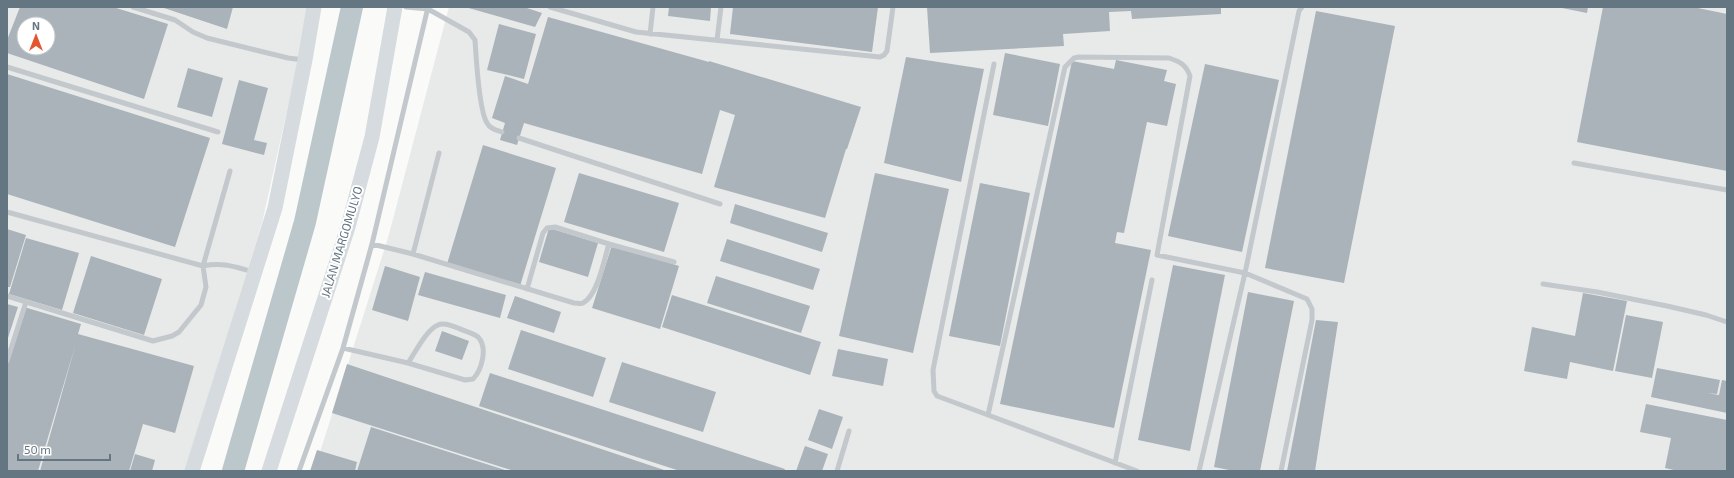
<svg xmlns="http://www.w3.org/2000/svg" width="1734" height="478" font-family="'Exo 2',sans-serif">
<rect width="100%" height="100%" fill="#fafaf8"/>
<path fill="#e8e9e9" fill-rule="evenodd" d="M7,7h303l-48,216 -77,248h-178zM24,24h24v24h-24z
M449,7h1278v464h-1413l74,-233z"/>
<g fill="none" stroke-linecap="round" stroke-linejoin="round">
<path stroke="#bbc7cb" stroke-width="22" d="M233,471l72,-249 47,-215"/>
</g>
<path fill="#aab3b9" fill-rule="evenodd" d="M20,7h93l55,17 -24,75 -137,-46v-13zM24,24h24v24h-24z
M161,7h72l-6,22z
M465,7h59l18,6 -7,14z
M669,7h42l-1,14 -42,-5z
M733,7h145l-6,45 -142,-18z
M927,7h294v7l-89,5 -1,-8 -22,1 1,19 -47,3 1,12 -134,7z
M1557,7h31l-1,6z
M1603,7h90l34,7v157l-150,-29z
M1316,11l79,15 -51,257 -79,-15z
M548,17l161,45v-1l152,46 -14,42h-1l-21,69 -111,-31 21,-72 -15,-5 -18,64 -178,-51 -7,22 -17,-5 5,-17 -13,-5 13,-42 23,8z
M499,24l37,10 -12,45 -37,-9z
M1005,53l55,11 -12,62 -55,-11z
M906,57l78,12 -23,113 -77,-19z
M1116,60l51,10 -3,11 12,3 -9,42 -20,-4 -23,111 -7,-1 -2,11 36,7 -37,178 -114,-24 72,-343 42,8z
M1205,64l74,16 -37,172 -74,-16z
M188,68l35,10 -11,39 -35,-10z
M7,74l203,64 -35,109 -168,-53z
M239,80l29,8 -14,52 13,3 -3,12 -42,-11z
M483,145l73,23 -36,118 -73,-22z
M579,173l100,30 -15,49 -100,-30z
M875,173l74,16 -36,164 -74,-17z
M980,183l50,10 -30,153 -51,-10z
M735,204l93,29 -6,19 -92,-29z
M549,228l49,15 -10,34 -49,-15z
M7,229l19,6 -16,52h-3z
M26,238l53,15 -17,57 -53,-16z
M727,239l93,30 -7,21 -93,-29z
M612,245l67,21 -19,63 -68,-21z
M91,256l71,23 -18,56 -71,-22z
M1173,265l52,10 -35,176 -52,-11z
M385,266l35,11 -12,44 -36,-11z
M425,272l81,23 -6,23 -82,-23z
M716,276l94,30 -9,27 -94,-30z
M1248,292l46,9 -34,170h-26l-20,-4z
M1583,293l44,8 -14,70 -43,-9 -3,17 -43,-8 8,-44 43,9z
M672,295l149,47 -11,33 -148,-48z
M515,296l46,16 -7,21 -47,-15z
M7,304l11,3 -11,34z
M24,307l57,17 -3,10 116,32 -19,67 -32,-9 -14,47h-89l36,-128 -38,128h-31v-104z
M1626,315l37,7 -11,56 -37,-7z
M1316,320l22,2 -23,149h-28z
M521,330l85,28 -13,39 -85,-28z
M442,331l27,10 -7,19 -27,-9z
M838,349l50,10 -5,27 -51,-10z
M622,362l94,30 -13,40 -94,-30z
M347,364l320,107h-153l-182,-58z
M1657,368l63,12 -3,14 -10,-1 12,2 3,-15 5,1v32l-76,-16z
M490,373l295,96 -1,2h-104l-201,-65z
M1646,404l81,16v51h-49l-13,-3 6,-30 -31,-6z
M819,409l24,8 -11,32 -24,-9z
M371,427l137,44h-151z
M805,446l23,8 -6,17h-26z
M317,450l40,12 -2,9h-45z
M135,454l20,6 -3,11h-22z"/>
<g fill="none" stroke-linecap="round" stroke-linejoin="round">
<path stroke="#c3c8cc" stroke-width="5" d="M133,7l42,13 18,12 14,6 81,20 16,2
M406,7l22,2 41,23 6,8c1,16 4,71 12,83 3,6 9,7 15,9
M550,7l86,25 244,25 4,-2 3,-4 6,-44
M650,34l3,-27
M717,40l4,-33
M7,67l211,65
M519,138l201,66
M1574,163l153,27
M7,212l196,54c20,-4 32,1 51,6
M372,244l41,10 26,-101
M609,244l65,18
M413,254l161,49c3,0 7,1 9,0 15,-8 21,-44 26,-59l-54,-17 -8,1 -4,5 -16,56
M1543,284l54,8 70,14 39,9 21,7
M7,296l146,45 19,-5 7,-4 22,-27 5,-18 -3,-21 27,-95
M343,348l65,15 57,17 8,-1c9,-9 15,-32 5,-42 -5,-4 -14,-6 -20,-9 -6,-2 -14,-6 -20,-3 -12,5 -23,28 -30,38
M7,361l19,-59
M988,415l-51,-19 -3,-5 -1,-21 61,-306
M1115,463l37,-183
M299,471l44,-123 29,-104 56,-237
M837,471l12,-40
M1137,471l-149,-56 77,-348 9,-9 5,-1 90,1c12,4 17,7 21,18l-33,179 88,18 62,26 5,10v11l-31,151
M1199,471l46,-198 54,-262 3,-4"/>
<path stroke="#d6dbdf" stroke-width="15" d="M192,471l83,-263 30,-148 9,-53
M269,471l79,-244 24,-90 23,-130"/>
</g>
<g text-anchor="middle" stroke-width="4" stroke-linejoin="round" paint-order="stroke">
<g font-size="12" fill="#657683" stroke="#fff">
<text transform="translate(342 242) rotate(-73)" y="4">JALAN MARGOMULYO</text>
</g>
</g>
<rect width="1734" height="478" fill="none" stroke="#657683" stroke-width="16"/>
<g transform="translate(36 36)"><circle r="19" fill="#ffffff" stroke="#c1c8cd"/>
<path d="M0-3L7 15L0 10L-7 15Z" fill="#e4572e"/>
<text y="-6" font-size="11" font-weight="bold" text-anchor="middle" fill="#657683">N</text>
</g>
<path d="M18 454v6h92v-6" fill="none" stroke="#657683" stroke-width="2"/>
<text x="24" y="454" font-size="12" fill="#657683" stroke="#ffffff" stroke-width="3" paint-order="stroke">50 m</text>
</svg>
